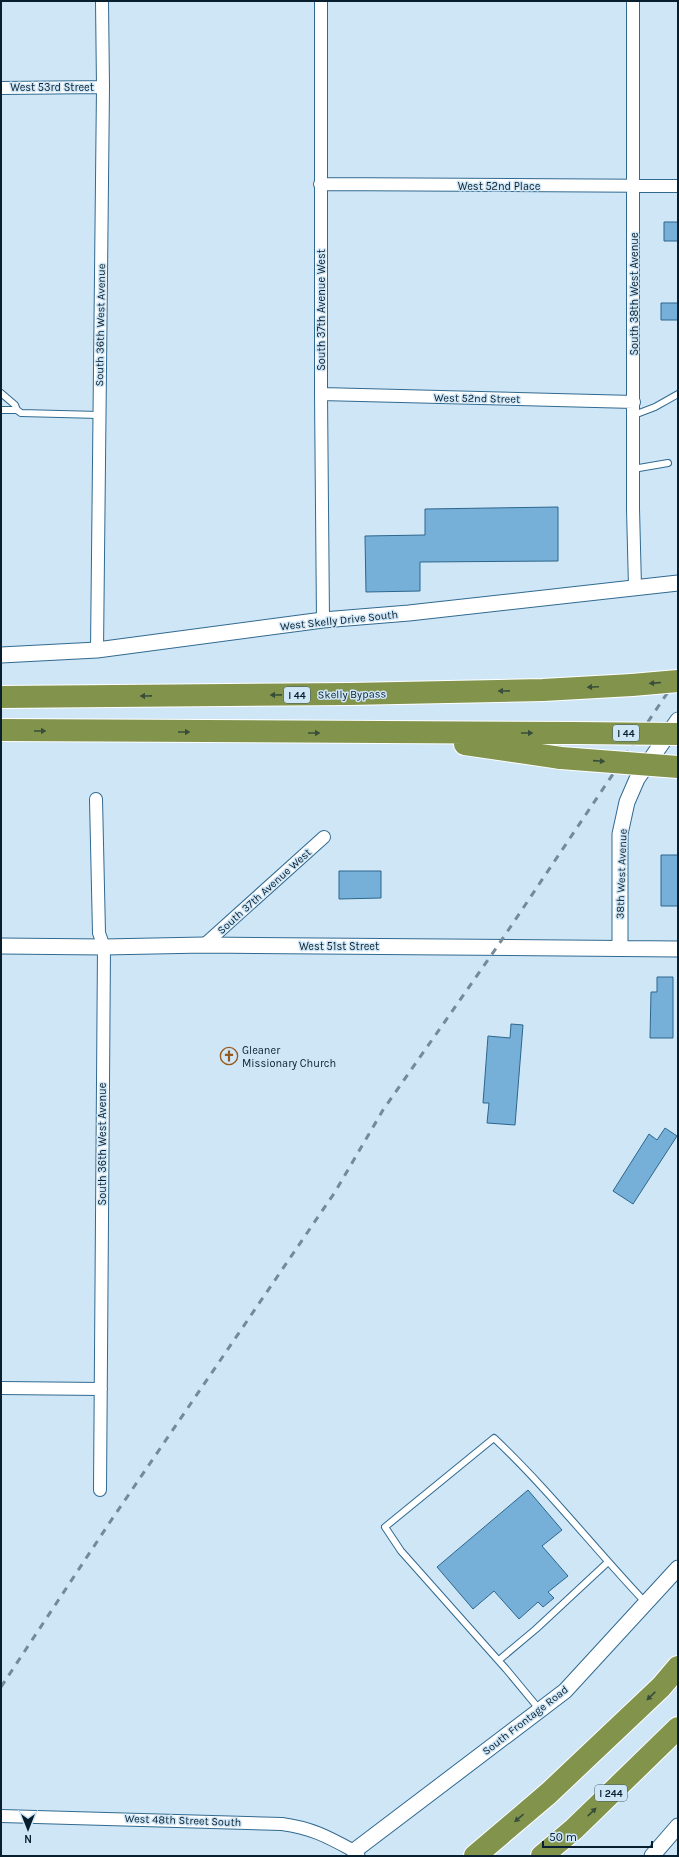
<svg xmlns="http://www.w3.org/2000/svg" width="679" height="1857" font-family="Karla,sans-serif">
<rect width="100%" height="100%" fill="#cfe6f7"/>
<path fill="#76b0d9" stroke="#2d668c" d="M664,222h14v19h-14z
M661,303h17v17h-17z
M558,507v54l-138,1v29l-54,1 -1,-56 60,-1v-26z
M661,855h17v51h-17z
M339,871h42v27l-42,1z
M657,977h16v61h-23l1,-46h6z
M511,1024l12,1 -8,100 -28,-2 2,-20h-6l5,-67 22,2z
M665,1128l12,8 -44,68 -20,-13 36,-57 8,6z
M528,1490l34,40 -20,16 26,30 -20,16 6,6 -11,9 -5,-5 -19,17 -25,-28 -21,18 -36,-42z"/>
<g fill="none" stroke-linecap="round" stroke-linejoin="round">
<defs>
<path id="service" d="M1,393l14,12 2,5
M1,410h16l4,3 78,2
M634,415l21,-8 23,-13
M633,469l35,-6
M499,1660l37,-31 72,-67
M540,1710l-34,-41 -105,-118 -16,-24 109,-89c54,51 100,110 151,164"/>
<path id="minor" d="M321,1v393l2,226
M633,1v508l2,78
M1,88l102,-1
M320,184l358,2
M321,394l313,8
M97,650l6,-563 -1,-86
M96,799l3,134 5,14 -4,543
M204,945l120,-108
M1,1388l100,1
M1,1816l281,8c30,4 46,13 72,27"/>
<path id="tertiary" d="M1,655l96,-5 226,-30 86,-7 269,-30
M1,946l103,1 100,-2 474,4
M620,947v-113l7,-32 10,-23 41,-59
M357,1856l-3,-5 211,-160 113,-123
M652,1856l26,-30"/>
<path id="motorway" d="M1,697l348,-3 194,-4 89,-5
M1,730l573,3
M465,744l96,14
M475,1856l74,-63 112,-106 17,-20
M542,1856l32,-27 104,-101"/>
</defs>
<use href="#service" stroke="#316a90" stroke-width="8"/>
<use href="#minor" stroke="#316a90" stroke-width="14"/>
<use href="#tertiary" stroke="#316a90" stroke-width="17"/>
<use href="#motorway" stroke="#fff" stroke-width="24"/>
<use href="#service" stroke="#fff" stroke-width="6"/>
<use href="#minor" stroke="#fff" stroke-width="12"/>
<use href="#tertiary" stroke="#fff" stroke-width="15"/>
<use href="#motorway" stroke="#82944c" stroke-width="22"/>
<path stroke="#728a9a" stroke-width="3" stroke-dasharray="7 7" stroke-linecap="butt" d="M1,1687l109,-165 225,-330 48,-82 114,-163 181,-270"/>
<defs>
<path id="motorway-bridge" d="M632,685l46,-4
M574,733l104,1
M561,758l117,9"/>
</defs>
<use href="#motorway-bridge" stroke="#fff" stroke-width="24" stroke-linecap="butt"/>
<use href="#motorway-bridge" stroke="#82944c" stroke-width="22"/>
</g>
<defs><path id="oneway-solid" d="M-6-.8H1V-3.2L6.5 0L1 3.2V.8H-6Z"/></defs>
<g fill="#384e3a">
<use href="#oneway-solid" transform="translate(655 683) rotate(175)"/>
<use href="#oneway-solid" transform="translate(593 687) rotate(177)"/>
<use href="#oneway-solid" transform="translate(504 691) rotate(179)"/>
<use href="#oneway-solid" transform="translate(276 695) rotate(179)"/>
<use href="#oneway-solid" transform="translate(146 696) rotate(179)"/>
<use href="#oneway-solid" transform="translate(40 731)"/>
<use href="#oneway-solid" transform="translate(184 732)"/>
<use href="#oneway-solid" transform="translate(314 733)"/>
<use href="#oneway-solid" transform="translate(527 733)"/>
<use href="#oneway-solid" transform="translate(599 761) rotate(4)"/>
<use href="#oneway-solid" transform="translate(651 1696) rotate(136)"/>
<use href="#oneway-solid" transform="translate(592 1812) rotate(-44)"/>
<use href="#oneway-solid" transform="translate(519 1818) rotate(140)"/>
</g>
<defs>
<symbol id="church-ring" viewBox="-11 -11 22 22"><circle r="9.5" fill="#cfe6f7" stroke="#975a1d" stroke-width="1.5"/><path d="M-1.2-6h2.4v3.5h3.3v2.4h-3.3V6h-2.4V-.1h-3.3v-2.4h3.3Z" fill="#975a1d"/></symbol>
</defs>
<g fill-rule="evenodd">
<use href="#church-ring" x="219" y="1046" width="20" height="20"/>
</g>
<g text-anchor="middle" stroke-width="3" stroke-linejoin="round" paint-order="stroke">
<g fill="#cfe6f7" stroke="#435b6a" stroke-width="1">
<rect x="284" y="687" width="26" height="16" rx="3"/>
<rect x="613" y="725" width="26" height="16" rx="3"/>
<rect x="595" y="1785" width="32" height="16" rx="3"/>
</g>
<g font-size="10" font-weight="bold" fill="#071f2e">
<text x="297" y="699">I 44</text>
<text x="626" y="737">I 44</text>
<text x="611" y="1797">I 244</text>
</g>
<g font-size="11" fill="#071f2e" stroke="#cfe6f7">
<text x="52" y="91">West 53rd Street</text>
<text x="499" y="190">West 52nd Place</text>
<text transform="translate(634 294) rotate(-90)" y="4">South 38th West Avenue</text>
<text transform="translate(321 310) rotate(-90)" y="4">South 37th Avenue West</text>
<text transform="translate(100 325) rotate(-89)" y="4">South 36th West Avenue</text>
<text transform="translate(477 398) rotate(1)" y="4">West 52nd Street</text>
<text transform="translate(339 620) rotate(-6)" y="4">West Skelly Drive South</text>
<text transform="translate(352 694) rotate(-1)" y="4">Skelly Bypass</text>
<text transform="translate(621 874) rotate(-88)" y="4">38th West Avenue</text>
<text transform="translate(264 891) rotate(-42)" y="4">South 37th Avenue West</text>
<text x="339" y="950">West 51st Street</text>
<text transform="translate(102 1144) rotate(-90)" y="4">South 36th West Avenue</text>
<text transform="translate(525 1720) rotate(-38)" y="4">South Frontage Road</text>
<text transform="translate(183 1820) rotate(2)" y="4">West 48th Street South</text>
</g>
<g font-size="11" fill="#071f2e" stroke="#cfe6f7" text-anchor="start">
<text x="242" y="1054">Gleaner<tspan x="242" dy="13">Missionary Church</tspan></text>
</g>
</g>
<rect width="679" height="1857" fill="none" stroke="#071f2e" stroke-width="4"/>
<g transform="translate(28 1829) rotate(180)" stroke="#cfe6f7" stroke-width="3" paint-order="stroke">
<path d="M0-3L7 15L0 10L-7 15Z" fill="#071f2e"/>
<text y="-6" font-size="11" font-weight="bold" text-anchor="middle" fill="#071f2e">N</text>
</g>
<path d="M543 1841v6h109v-6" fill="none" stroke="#071f2e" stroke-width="2"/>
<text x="549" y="1841" font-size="12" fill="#071f2e" stroke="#cfe6f7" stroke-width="3" paint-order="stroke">50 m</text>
</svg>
